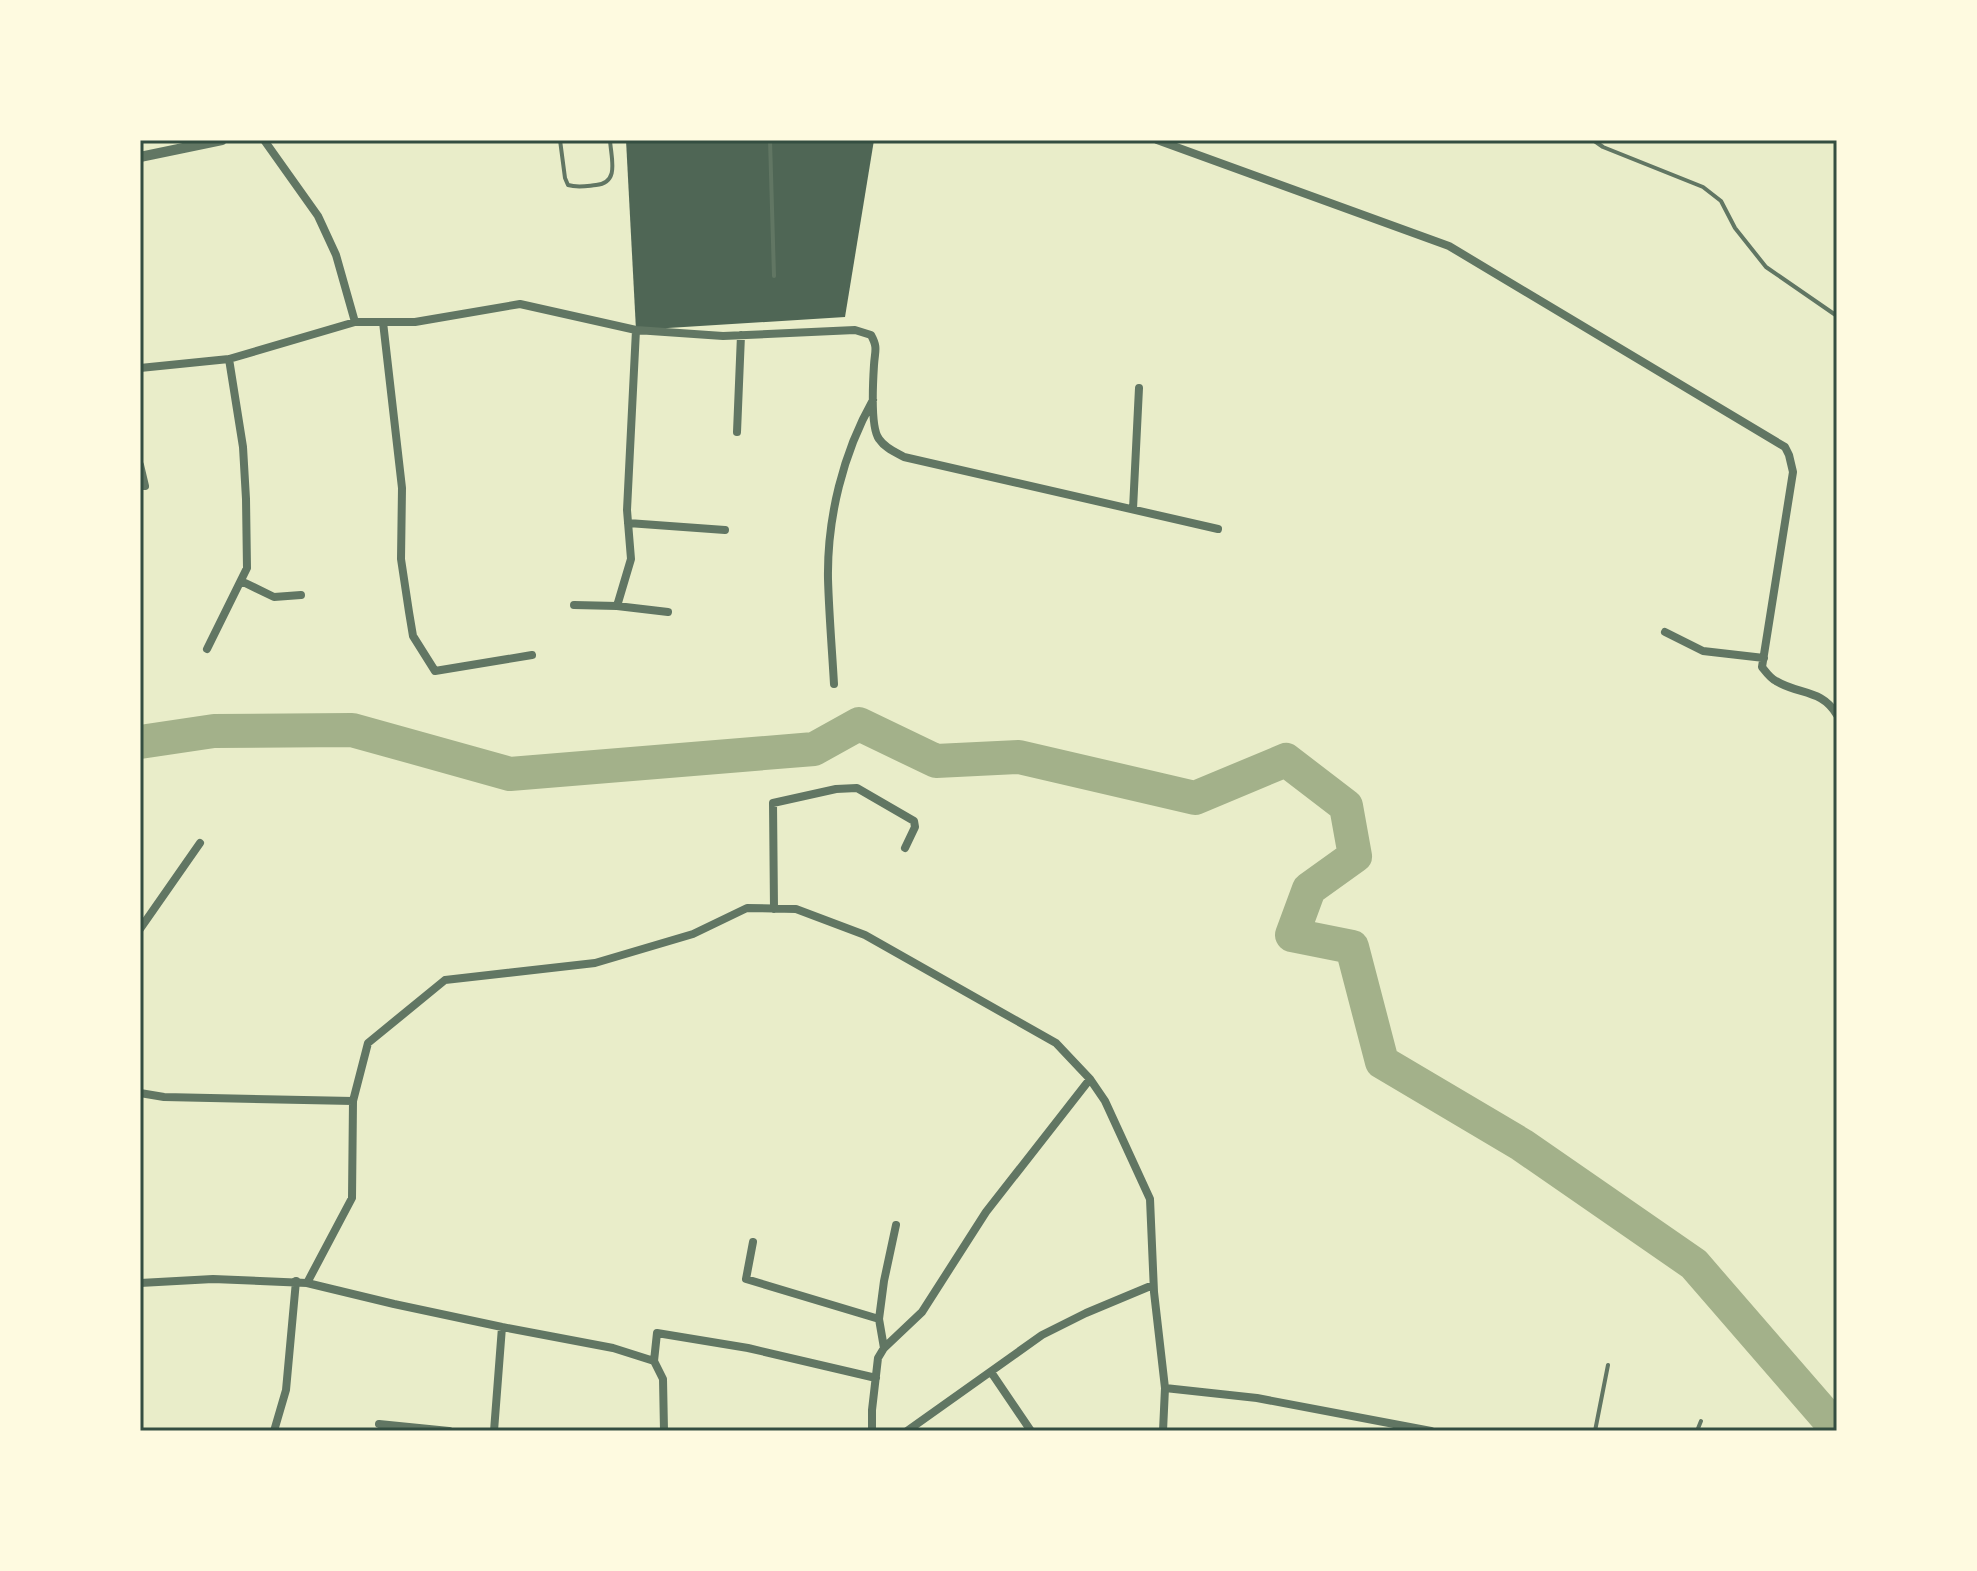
<svg xmlns="http://www.w3.org/2000/svg" width="1977" height="1571" font-family="'Playfair Display',serif">
<rect width="100%" height="100%" fill="#e9edc9"/>
<g fill="none" stroke-linecap="round" stroke-linejoin="round">
<path stroke="#a3b18a" stroke-width="34" d="M140,742l74,-11 138,-1 158,44 304,-25 45,-25 77,37 83,-4 176,41 91,-38 60,46 9,50 -46,33 -17,46 60,12 30,115 140,83 172,119 143,165"/>
</g>
<path fill="#4f6655" d="M626,140h248l-29,177 -209,13z"/>
<g fill="none" stroke-linecap="round" stroke-linejoin="round">
<path stroke="#617663" stroke-width="4" d="M560,140l5,38 3,7c10,3 18,1 28,0 24,-2 15,-27 14,-45
M770,140l4,136
M1593,140l10,7 100,40 18,14 14,27 31,39 71,49
M1595,1431l13,-66
M1697,1431l4,-10"/>
<path stroke="#617663" stroke-width="8" d="M264,140l54,76 18,39 19,67
M1157,140l292,106 336,201 4,8 4,17 -31,195c4,5 8,11 14,14 23,14 46,8 61,34
M383,322l19,166 -1,71 8,53 4,24 22,35 97,-16
M636,330l-9,180 4,49 -14,47 51,6
M140,368l89,-9 126,-37h60l105,-18 116,26 87,6 132,-6 16,5c7,13 4,15 3,30 -1,16 -4,62 5,74 6,9 16,13 25,18l314,72
M737,432l4,-97
M140,465l5,21
M1133,509l6,-121
M628,523l97,7
M241,581l33,16 27,-2
M574,605l43,1
M1665,632l38,19 61,7
M207,649l40,-81 -1,-69 -3,-52 -14,-88
M834,684c-2,-35 -5,-70 -6,-105 -1,-61 15,-126 45,-179
M774,909l-1,-106 63,-14 21,-1 57,33 1,6 -10,21
M140,929l60,-86
M140,1093l24,4 189,4
M753,1242l-7,37 133,40
M140,1283l73,-4 94,4 87,21 108,23 111,21 41,13 9,18 1,52
M307,1283l45,-85 1,-97 15,-58 77,-63 150,-17 98,-29 54,-26 49,1 69,26 191,108 34,36 15,22 45,98 4,93 11,96 -2,43
M884,1348l-5,-29 5,-38 12,-56
M654,1361l3,-28 91,15 128,30
M991,1372l40,59
M1165,1388l92,10 174,33
M379,1424l70,7
M274,1431l12,-41 10,-109
M494,1431l8,-104
M872,1431v-21l6,-52 6,-10 38,-36 64,-100 104,-133
M907,1431l135,-96 44,-22 67,-28"/>
<path stroke="#617663" stroke-width="10" d="M140,157l82,-17"/>
</g>
<rect width="1977" height="1571" fill="none" stroke="#fefae0" stroke-width="284"/>
<rect x="142" y="142" width="1693" height="1287" fill="none" stroke="#344e41" stroke-width="3"/>
</svg>
